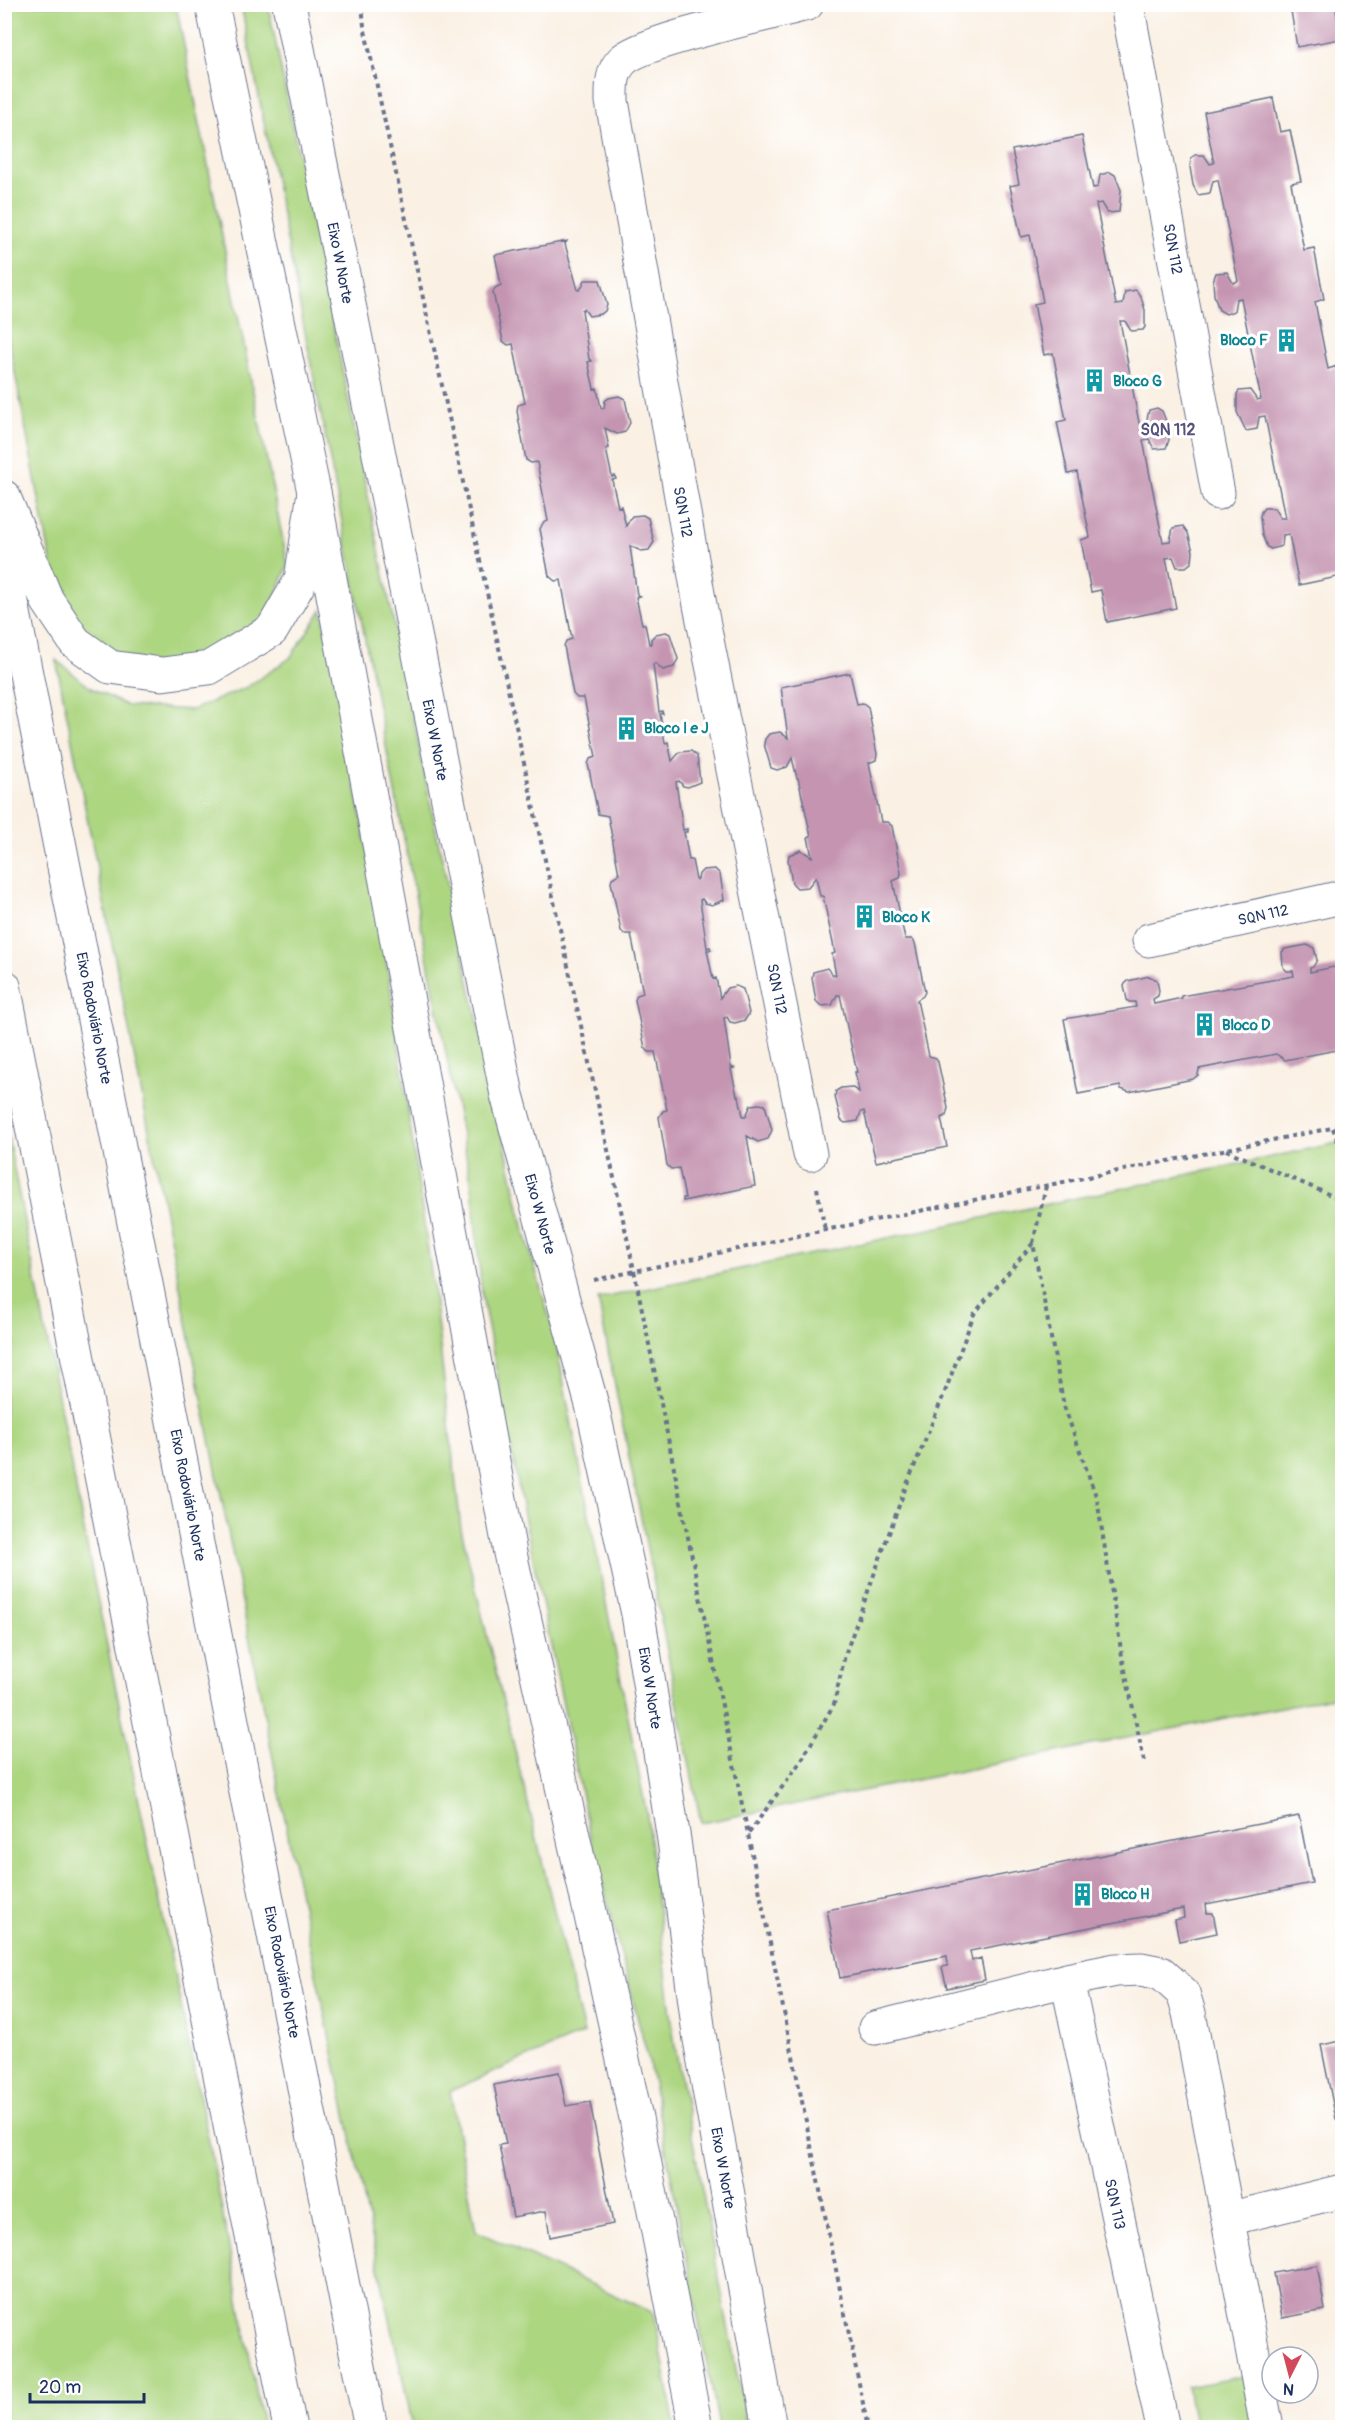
<svg xmlns="http://www.w3.org/2000/svg" width="1347" height="2432" font-family="Pangolin,sans-serif">
<rect width="100%" height="100%" fill="#fff"/>
<filter id="ink" filterUnits="userSpaceOnUse"><feTurbulence type="fractalNoise" baseFrequency=".0167" numOctaves="2"/><feDisplacementMap in="SourceGraphic" scale="12" xChannelSelector="R" yChannelSelector="G"/><feConvolveMatrix kernelMatrix="1 2 1 2 8 2 1 2 1" color-interpolation-filters="sRGB"/></filter>
<filter id="wash" filterUnits="userSpaceOnUse"><feTurbulence type="fractalNoise" baseFrequency=".008" numOctaves="4" result="noise"/><feDisplacementMap in="SourceGraphic" scale="24" xChannelSelector="R" yChannelSelector="G"/><feGaussianBlur stdDeviation="1.35" result="paint"/><feColorMatrix in="noise" values="0 0 0 0 0 0 0 0 0 0 0 0 0 0 0 0 0 1.4 0 .05"/><feComposite in="paint" operator="in"/></filter>
<g filter="url(#wash)">
<rect width="100%" height="100%" fill="#faf0e3"/>
<path fill="#add681" stroke="#648270" stroke-width="1.5" d="M4,5h172l112,561 -23,55 -55,37 -51,7 -37,-8 -37,-25 -29,-44 -51,-267z
M241,5h27l171,840 84,381 32,112 92,478 28,231 72,380h-28l-70,-365 -60,-231 -66,-321 -41,-214 -10,-110z
M322,610l59,312 52,364 28,243 123,504 -134,58 26,140 178,82 21,114h-262l-104,-486 -253,-1281 35,28 36,18 65,4 55,-23 43,-29z
M4,1117l89,460 118,575 52,275h-258z
M1342,1142v553l-641,128 -103,-524z
M1245,2376l10,51h-60l-8,-40z"/>
<g id="blocks">
<path fill="#c494b1" d="M1335,4l6,35 -44,8 -7,-42z
M1273,98l7,34 10,-2 11,51 -10,2 13,67 10,-2 10,51 -9,3 13,67 9,-3 5,25v26l-4,1 4,22v136l-43,9 -10,-51 -6,1 -1,11 -11,3 -4,-2 -5,-12 -2,-18 1,-5 3,-4h10l6,10h5l-20,-102 -6,1 -2,12 -11,2 -9,-19v-18l2,-3 11,-1 7,10 4,-1 -20,-101 -5,1 -2,12 -8,3 -7,-4 -5,-15 -1,-14 3,-8 11,-1 6,11 5,-2 -20,-101 -5,1 -3,12 -12,2 -5,-10 -3,-18 1,-9 4,-3h9l6,9 4,-1 -10,-51z
M1082,136l11,52 5,-1 2,-12 10,-3 5,3 6,15 -2,22 -12,1 -6,-10 -5,1 20,101 7,-1 2,-12 11,-2 5,7 4,13v17l-2,3 -12,1 -6,-10h-5l19,102h7l3,-13 8,-2 5,3 6,15 1,14 -3,8 -12,1 -5,-10 -6,1 20,102 7,-1 3,-13 10,-2 5,7 5,18 -1,11 -6,5h-9l-4,-10 -7,1 10,50 -69,14 -6,-32 -10,2 -10,-52 9,-3 -13,-65 -9,2 -11,-52 9,-2 -13,-67 -9,2 -10,-51 9,-2 -13,-67 -9,2 -11,-51 9,-2 -7,-34z
M567,241l-2,3 13,46h2l5,-10h15l7,25 -2,6 -4,3 -12,2 -5,-7 -2,1 7,49 3,2 -4,1 6,27 3,-1 4,20h3l1,-7 4,-3 10,-2 6,3 5,24 -5,9 -8,2 -12,-6 4,20 -3,1 6,28 3,-1 1,3 -4,1 6,27 3,-1 5,20 6,-10 11,-1 5,3 6,24 -5,8 -8,1 -11,-5 7,49 3,1 -4,1 6,27h3l4,20h2v-5l5,-5 10,-2 4,2 8,25 -4,8 -11,3 -8,-7 -2,1 6,48 3,-1 1,3h-3l5,29 3,-1 4,19 8,-9 11,-1 6,5 3,26 -12,5 -5,-1 -4,-5 -3,1 7,48 4,-1v3h-3l5,28h3l4,20 2,-1 1,-5 4,-4 12,-1 5,5 4,26 -12,5 -7,-2 -3,-4 -2,1 7,48 3,-1 1,3h-4l6,29 3,-1 4,20 7,-10 9,-2 7,3 6,24 -4,7 -10,3 -5,-1 -3,-5 -3,1 7,49 3,1 -3,1 6,27h2l4,20h3l5,-11 8,-1 6,1 7,25 -4,9 -10,3 -11,-6 8,50 -72,15v-3h2l-6,-30 -8,1 -4,-4 -8,-48 4,-6 4,-1 -12,-58h-6l-4,-4 -10,-48 2,-5 6,-2 -12,-59h-7l-3,-3 -10,-49 1,-4 7,-4 -11,-58 -10,-2 -10,-50 2,-5 6,-2 -12,-59h-7l-4,-4 -9,-48 2,-5 6,-2 -11,-59 -6,1 -6,-5 -9,-47 3,-6 5,-2 -11,-59 -6,1 -5,-3 -9,-49 1,-6 7,-2 -12,-59 -5,1 -5,-4 -10,-49 2,-4 6,-3 -6,-30z
M850,673l7,31 6,-1 5,4 9,47 -1,6 -7,3 12,59h6l5,4 9,47 -1,5 -7,3 12,58h7l3,4 10,49 -2,4 -6,4 12,56 7,2 2,4 10,46 -2,8 -5,2 6,29 -71,15 -12,-51 -3,1 -3,9 -13,2 -4,-3 -6,-23 1,-6 5,-3 10,-1 8,5 -4,-20h2l-17,-77h-3l-5,10 -11,1 -5,-5 -4,-23 1,-6 14,-4 6,7h3l-4,-21 3,-1 -12,-57h-3l-4,-19 -8,10 -11,1 -5,-5 -4,-23 1,-5 12,-5 11,7 -4,-20 3,-1 -13,-58h-1l-5,-20 -5,9 -10,3 -6,-2 -7,-24 1,-5 4,-5 11,-2 8,6 -7,-51z
M1307,945l7,3 3,12 -4,7 -3,1v4l29,-6v-2h3v85l-57,11 -9,-6 -77,15 -1,6 -5,4 -64,13 -8,-3 -1,-3 -42,8 -14,-75 72,-12 -1,-5h-6l-2,-2 -3,-15 4,-4 21,-5 8,4 2,11 -1,5 -5,3 1,5 28,-6 -1,-2 113,-20 -1,-5h-6l-4,-4 -1,-15 3,-3z
M1299,1816l13,67 -106,21 1,9h6l4,20 -38,8 -4,-21 9,-2 -1,-9 -213,42 2,10 9,-3 4,22 -38,8 -5,-21 6,-1 -1,-10 -107,22 -13,-68z
M1342,2041v76l-6,2 -15,-74z
M559,2072l7,34 24,-4 23,122 -63,13 -4,-26 -33,6 -14,-72 7,-1 -12,-59z
M1317,2265l8,45 -43,8 -8,-45z"/>
</g>
</g>
<g filter="url(#ink)">
<use href="#blocks" fill-opacity="0" stroke="#69738d" stroke-width="1.5"/>
<g fill="none" stroke-linecap="round" stroke-linejoin="round">
<defs>
<path id="minor" d="M807,4c-35,10 -165,36 -185,57 -11,11 -10,26 -10,40l88,504 110,549
M1127,4l91,489
M1149,940l193,-43
M875,2028l192,-48
M1228,2219l114,-28
M1163,2428l-96,-448 49,-10 25,-1 20,4 22,20 6,20 78,415"/>
<path id="primary" d="M212,4l102,488 196,1061 126,565 60,310
M289,4l218,1091 85,310 46,209 36,226 25,194 71,394"/>
<path id="trunk" d="M4,497l43,103 28,42 35,25 52,7 47,-6 63,-38 29,-50 13,-88
M4,562l367,1866
M4,986l286,1442"/>
</defs>
<use href="#minor" stroke="#69738d" stroke-width="35"/>
<use href="#primary" stroke="#69738d" stroke-width="35"/>
<use href="#trunk" stroke="#69738d" stroke-width="35"/>
<path stroke="#69738d" stroke-width="4" stroke-dasharray="4.5 4.5" stroke-linecap="butt" d="M362,4l2,22 270,1244 234,1158
M1333,1128l9,26
M1226,1150l116,50
M1046,1186l-13,57 31,163 33,93 25,157 22,105
M817,1188l8,42
M594,1280l231,-50 517,-104
M749,1833l52,-72 33,-57 11,-49 60,-166 41,-100 28,-75 59,-71"/>
<use href="#minor" stroke="#fff" stroke-width="33"/>
<use href="#primary" stroke="#fff" stroke-width="33"/>
<use href="#trunk" stroke="#fff" stroke-width="33"/>
</g>
</g>
<defs>
<symbol id="building-bare" viewBox="-9 -9 18 18"><path d="M-4-6H4V6H1V3H-1V6H-4ZM-2.5-4.3h1.7v1.8h-1.7ZM.8-4.3h1.7v1.8H.8ZM-2.5-1h1.7V.8h-1.7ZM.8-1h1.7V.8H.8Z" fill="#0f9aa8" stroke="#fff" stroke-width="2.5" paint-order="stroke"/></symbol>
</defs>
<g fill-rule="evenodd">
<use href="#building-bare" x="1270" y="324" width="33" height="33"/>
<use href="#building-bare" x="1078" y="364" width="33" height="33"/>
<use href="#building-bare" x="610" y="712" width="33" height="33"/>
<use href="#building-bare" x="848" y="900" width="33" height="33"/>
<use href="#building-bare" x="1188" y="1008" width="33" height="33"/>
<use href="#building-bare" x="1066" y="1878" width="33" height="33"/>
</g>
<g text-anchor="middle" stroke-width="6" stroke-linejoin="round" paint-order="stroke">
<g font-size="15" fill="#1b2f5e" stroke="#fff">
<text transform="translate(1173 249) rotate(80)" y="5">SQN 112</text>
<text transform="translate(340 263) rotate(79)" y="5">Eixo W Norte</text>
<text transform="translate(683 512) rotate(80)" y="5">SQN 112</text>
<text transform="translate(435 740) rotate(79)" y="5">Eixo W Norte</text>
<text transform="translate(1263 915) rotate(-12)" y="5">SQN 112</text>
<text transform="translate(777 989) rotate(79)" y="5">SQN 112</text>
<text transform="translate(94 1018) rotate(79)" y="5">Eixo Rodoviário Norte</text>
<text transform="translate(540 1214) rotate(75)" y="5">Eixo W Norte</text>
<text transform="translate(188 1495) rotate(79)" y="5">Eixo Rodoviário Norte</text>
<text transform="translate(650 1688) rotate(81)" y="5">Eixo W Norte</text>
<text transform="translate(282 1972) rotate(79)" y="5">Eixo Rodoviário Norte</text>
<text transform="translate(723 2168) rotate(80)" y="5">Eixo W Norte</text>
<text transform="translate(1115 2204) rotate(78)" y="5">SQN 113</text>
</g>
<g font-size="15" font-weight="bold" fill="#0d838f" stroke="#fff" text-anchor="start">
<text x="1268" y="345" text-anchor="end">Bloco F</text>
<text x="1113" y="386">Bloco G</text>
<text x="644" y="733">Bloco I e J</text>
<text x="882" y="922">Bloco K</text>
<text x="1222" y="1030">Bloco D</text>
<text x="1101" y="1899">Bloco H</text>
</g>
<g font-size="16" font-weight="bold" fill="#56527b" stroke="#fff">
<text x="1168" y="435">SQN 112</text>
</g>
</g>
<rect width="1347" height="2432" fill="none" stroke="#fff" stroke-width="24"/>
<g transform="translate(1290 2375) rotate(186)"><circle r="28" fill="#ffffff" stroke="#a4acbf" stroke-width="1.5"/>
<path d="M0-4.5L10 22L0 15L-10 22Z" fill="#d1495b"/>
<text y="-9" font-size="16" font-weight="bold" text-anchor="middle" fill="#1b2f5e">N</text>
</g>
<path d="M30 2393v9h114v-9" fill="none" stroke="#1b2f5e" stroke-width="3"/>
<text x="39" y="2393" font-size="18" fill="#1b2f5e" stroke="#ffffff" stroke-width="4.5" paint-order="stroke">20 m</text>
</svg>
